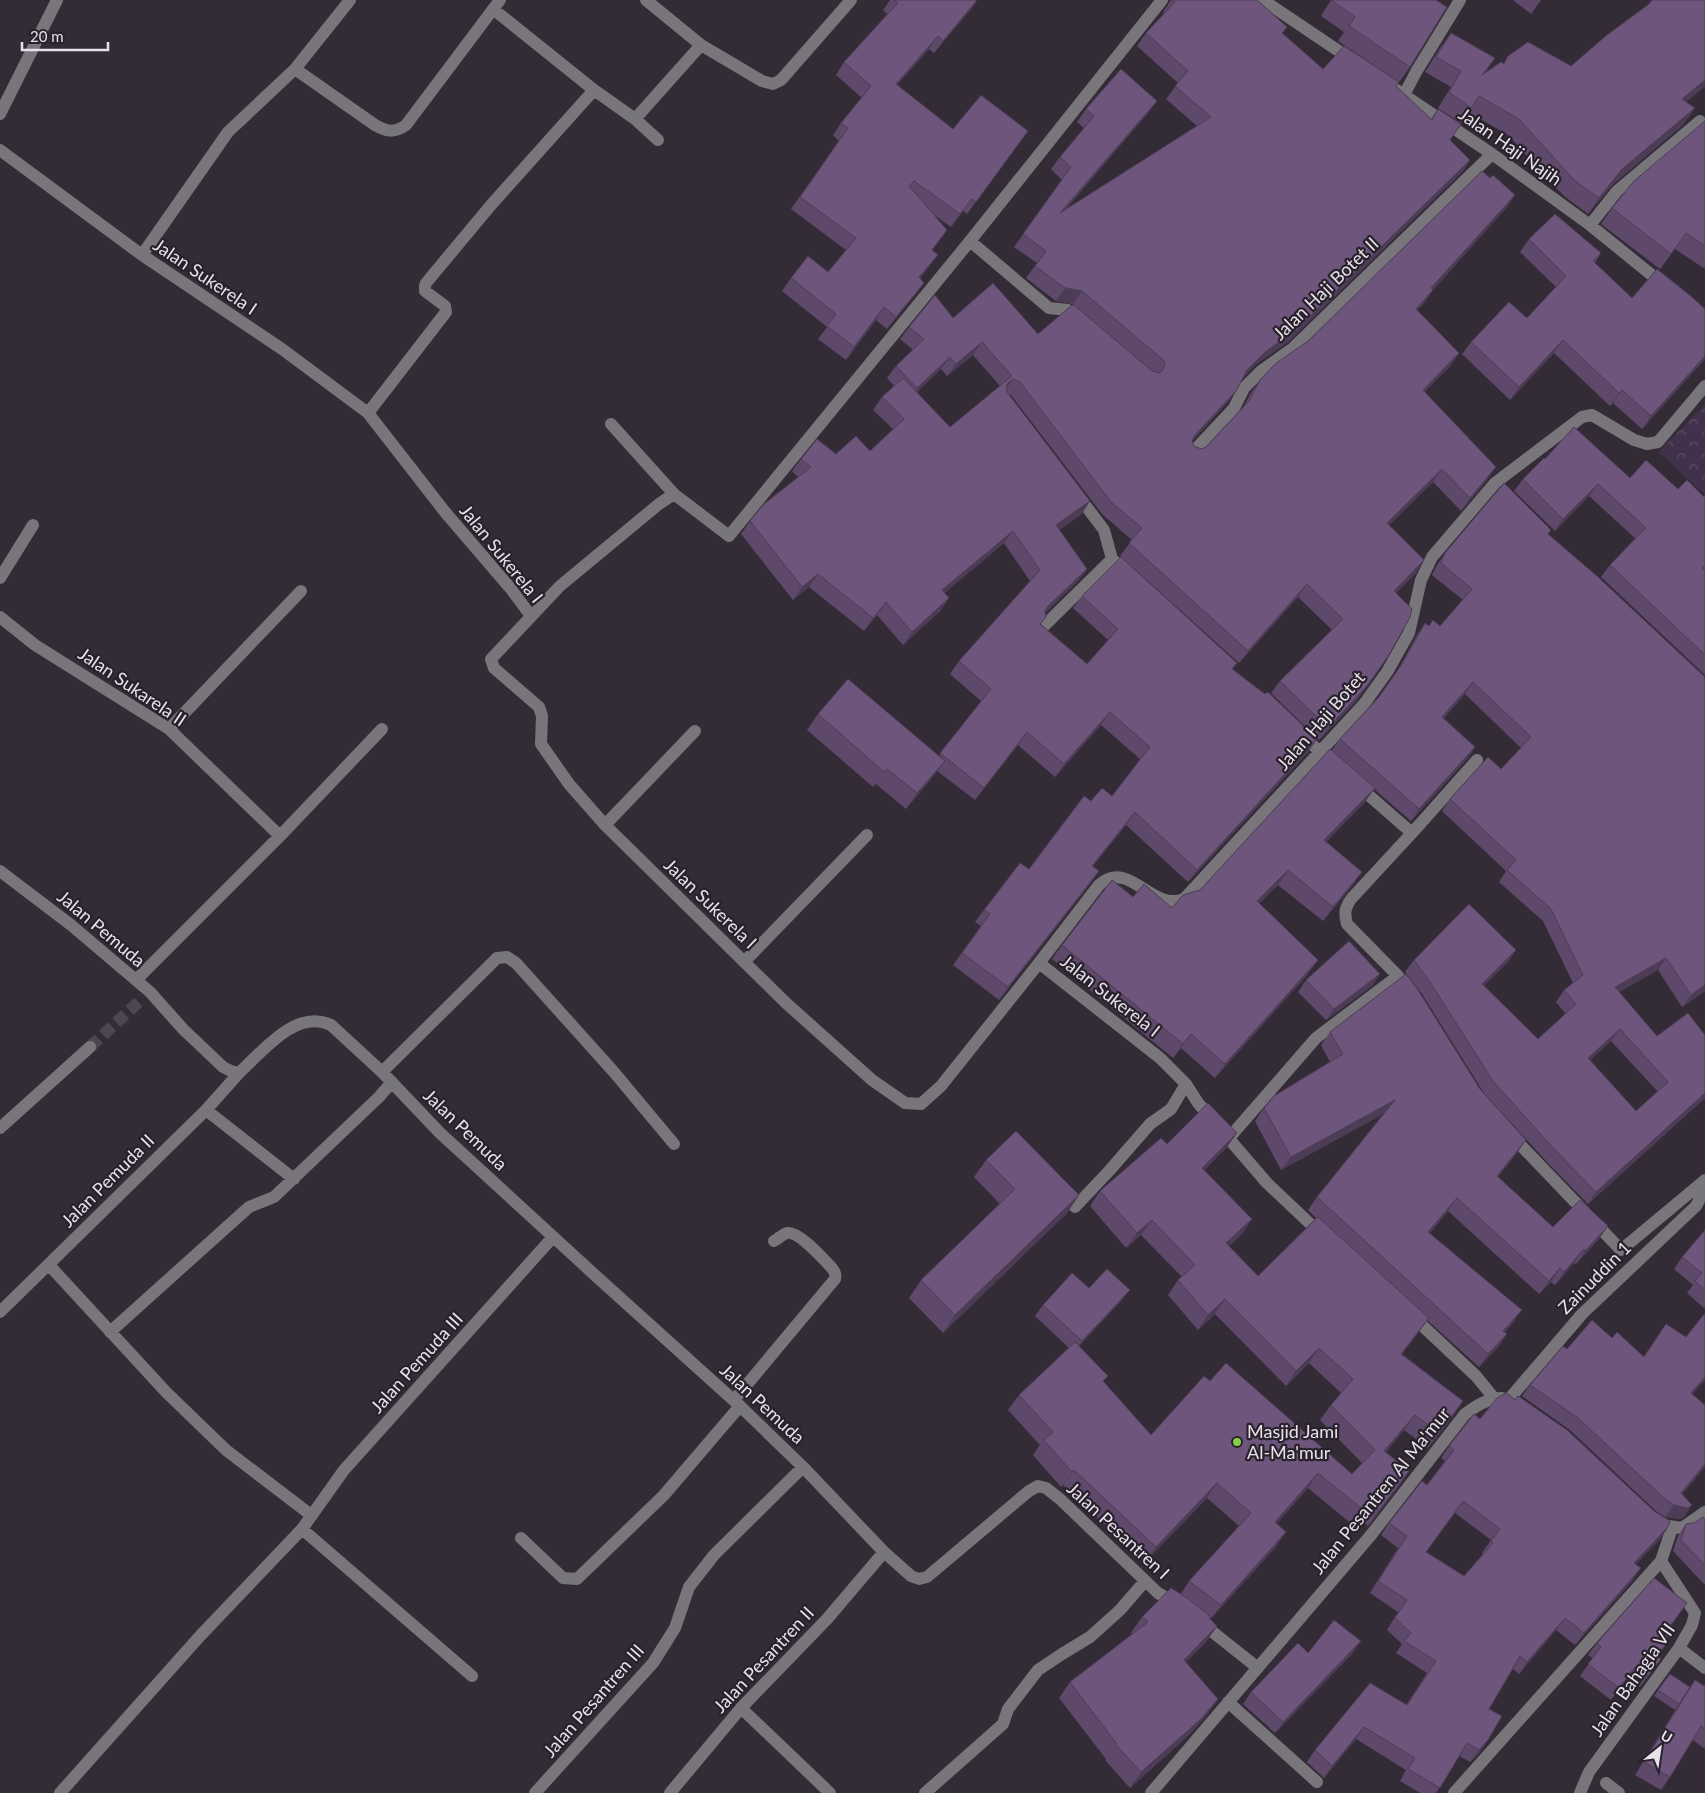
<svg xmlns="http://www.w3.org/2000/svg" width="1705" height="1793" font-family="Lato,sans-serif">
<defs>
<pattern id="forest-crowns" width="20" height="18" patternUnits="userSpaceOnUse" patternTransform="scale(1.25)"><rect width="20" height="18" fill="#42314c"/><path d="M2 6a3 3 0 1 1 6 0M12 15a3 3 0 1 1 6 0" fill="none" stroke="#5d4f66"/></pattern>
</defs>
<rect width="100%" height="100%" fill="#332c37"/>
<path fill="url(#forest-crowns)" d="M1705,404v89l-1,1 -45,-42z"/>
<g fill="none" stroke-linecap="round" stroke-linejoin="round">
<path stroke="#4e4752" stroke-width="12" stroke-dasharray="12 6" stroke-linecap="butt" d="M90,1047l53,-49"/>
<path stroke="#78757b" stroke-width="12" d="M646,0l55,45 61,36 11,3 8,-4 70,-80
M1162,0l-192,241 -241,295 -55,-42 -15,10 -99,82 -69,73 3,9 45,39 3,9 -1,28 28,40 36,41 181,178 86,77 33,23 16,1 20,-18 98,-123 121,95 26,26 12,19 69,80 55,52
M1263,0l89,60
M493,9l101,81 41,29 23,21
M295,69l80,56c12,7 20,8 31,0l94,-125
M1395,89l97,65 98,71 74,60
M1404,95l12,-23 44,-72
M0,114l57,-114
M635,119l66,-74
M0,150l142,105 140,94 86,64 77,99 66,77 20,27
M1590,225l27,-34 83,-70
M970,241l79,67 19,2 11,9
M142,255l86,-123 67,-63 55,-69
M368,413l78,-101 -1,-6 -20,-15v-5l1,-3 65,-78 103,-115
M611,424l63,70
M1191,454l43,-46 10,-20 17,-17 32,-23 199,-194
M1076,493l28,37 8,29 16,14
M0,578l33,-53
M0,617l35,28 134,84 111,107
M1044,626l68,-67
M169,729l132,-138
M1302,735l34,32
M1357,785l55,48 -61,66c-6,9 -7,14 -4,25l51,52 12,16
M605,825l90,-94
M1412,833l65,-73
M0,871l71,54 79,67 33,37 40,38 8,4 8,2c23,-21 57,-65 92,-48l51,47 58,61 157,144 143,129 63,61 81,85 27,24 8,3 8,-2 102,-86 9,-5 8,2 14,11 98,94 20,12
M744,962l123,-127
M1039,963l60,-78c31,-27 51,27 85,14l180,-195 23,-32 22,-39 12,-53 11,-23 63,-74 87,-66 10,-2 42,25 13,4 11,-2 47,-56
M136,980l144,-144 102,-107
M382,1072l115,-114 10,-1 9,6 97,108 61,73
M206,1110l88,69
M0,1128l90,-81
M1510,1134l111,116 84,-70
M1229,1138l87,-100 82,-62
M1075,1207l34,-36 41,-47 21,-15 15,-25
M49,1265l117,127 60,58 85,65
M0,1312l206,-202 33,-37
M1411,1315l65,61 18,22
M110,1332l139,-125 25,-10 105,-100 13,-15
M1510,1398l72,-84 114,-108 4,-7 -1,-14
M734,1400l101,-121c1,-5 0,-7 -4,-12 -8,-8 -32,-36 -44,-34 -4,1 -9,6 -13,8
M1654,1520l8,5 20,3 23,-16
M302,1529l170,147
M521,1538l42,40 14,1 87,-84 76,-89
M1200,1622l58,46
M1679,1648l26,20
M1228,1702l89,80
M741,1708l89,85
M1606,1783l13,10
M60,1793l140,-157 102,-107 42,-59 209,-233
M535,1793l118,-130 22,-35 14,-41 25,-32 89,-88
M670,1793l71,-85 86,-89 57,-67
M925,1793l78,-69 5,-15 30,-39 24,-16 28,-17 30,-27 25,-29
M1151,1793l220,-258 94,-121c11,-8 23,-16 37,-16
M1454,1793l207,-232 11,-33
M1580,1793l9,-21 90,-124 13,-23 3,-12 -34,-52"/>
</g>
<path fill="#5e496a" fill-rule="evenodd" d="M890,0h87l-5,8 -38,45 -5,-4 -32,36 56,44 75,2 -61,83 -4,-3 -12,16 -18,-13 14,16 -15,20 -3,17 -9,11 4,5 -9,12 -28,34 -11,-9 -30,40 -28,-21 9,-12 -45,-36 9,-13 37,-6 18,-22 -55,-41 48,-68 -6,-6 8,-12 21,-25 -26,-23 8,-13 43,-48 -4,-4z
M1171,0h86l30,27 -5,7 41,35 73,17 35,33 7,-10 12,31 20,20 -8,12 -174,170 -32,22 -13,14 -7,13 -9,12 -34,37 -1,3 3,4 7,2 4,-2 38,-41 7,-13 9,-13 48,-39 182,-163 25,17 -9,13 -73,82 -9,13 -7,7 42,43 -9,13 -26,26 63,88 -26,31 -28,-29 -44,43 27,48 -20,20 -38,106 -39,41 -48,-47 9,-12 52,-51 -34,-33 -59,66 -119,-107 12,-16 -30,-26 -91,-119 -2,-1 73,120 -23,16 28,39 -9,12 -33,32 -4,11 46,40 21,-24 -35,-32 9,-12 151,73 84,70 -9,13 -120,130 -62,-57 -33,41 6,5 -9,13 -91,116 -46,-35 28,-39 -6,-4 9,-12 45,-41 62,-68 21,-5 28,-37 -39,-34 -46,52 -37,-32 -43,55 -38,-29 -31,38 -30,-25 -3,3 -66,-57 11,-16 121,42 42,-55 -31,-27 9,-13 71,-80 -26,-38 -60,50 5,5 -9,13 -37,34 -26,-30 -13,16 -55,-44 -16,13 -52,-66 9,-13 48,-44 -6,-6 9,-12 35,-5 34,-3 23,-22 -20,-19 9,-13 12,-11 -7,-8 9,-12 17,-16 -13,-11 9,-12 44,-9 85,16 115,38 -80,-68 -17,-3 -30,-23 11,-15 -23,-16 48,-67 -11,-11 9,-12 24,-29 -7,-6 9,-13 71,-8 -9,12 -83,97 132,-84 -31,-27 12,-16 -41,-37 9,-13 18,-19 -1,-2zM973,355l27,31 -50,41 -33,-35 24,-23 6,7z
M1331,0h105l-26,67 -11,15 -61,-41 6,-9 -23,-16z
M1513,0h28l-10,14z
M1705,0v86l-19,16 -2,22 -72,61 -24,29 -24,-18 -56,-61 -40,-23 -7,11 -23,-15 13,-21 -26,-15 15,-24 11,-15 44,25 -10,15 19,-10 4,-7 63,10z
M1705,121v148l-30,-20 -15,20 -59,-45 11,-16z
M1529,239l72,14 -6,10 37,35 73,11v50l-63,70 -29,-26 -3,3 -56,-53 -44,47 -48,-46 9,-12 56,-24 29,-31 -36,-35z
M1545,459l85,19 48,11 26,8 1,-1v73l-1,1 1,1v104l-104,-98 9,-12 25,-27 -46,-42 -34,35 -41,-40 9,-12z
M1548,534l157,457 -23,16 -24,-37 -39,22 86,106 -117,106 -41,-42 -63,-69 -62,-99 -17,-22 9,-12 102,-10 -8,12 -24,23 54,54 28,-25 -10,-12 8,-12 9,-7 -30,-62 -44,-39 7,-11 -64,-60 8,-12 51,-30 20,-21 -56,-54 -21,24 31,29 -8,12 -56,62 -37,-32 -9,13 -39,40 36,30 -10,14 -29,35 -45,-36 -19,18 59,57 -10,14 -93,104 -34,-30 -8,10 -121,-99 10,-14 71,-48 39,11 28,-18 132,-140 8,-11 39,-42 16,-22 22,-40 8,-12 4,3h11l23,-26 -31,-25 5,-10 8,-12zM1611,1041l47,51 -22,19 -46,-51z
M1380,974l-8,12 -46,34 -28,-28 8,-12z
M1330,1032l187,121 -19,24 55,50 46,12 -23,25 -2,-1 -19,22 -4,-3 -12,12 -91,-83 -18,22 83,90 -8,9 2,2 -9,13 -19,20 -52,-47 -25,34 61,47 -10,15 -25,32 -24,-18 -18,22 23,19 -10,15 -31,40 -8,-7 -6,7 -46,-38 -31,35 -1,24 -66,72 7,7 -11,16 -20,20 21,53 -18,20 -59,53 -25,-28 1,-1 -47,-61 11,-16 63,-48 -2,-1 11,-16 39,-23 8,-13 50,-55 -32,-28 -62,64 -82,-77 -2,2 -28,-32 7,-10 -32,-35 11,-15 50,-47 -34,-32 8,-11 46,-17 32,13 -42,45 25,36 47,53 59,-54 142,93 10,-11 -42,-43 11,-15 10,-12 -32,-30 -23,23 -71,-72 -17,16 -30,-35 10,-15 4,-3 -41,-42 -15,13 -36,-42 10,-15 67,-47 70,-11 -11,15 -22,22 48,49 -10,15 -13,12 29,30 58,-58 -8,-8 9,-13 66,-83 -102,56 -26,-49 9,-13 66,-46 -9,-17z
M986,1160l93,35 -12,18 -124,120 -34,-35 12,-18 79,-76 -26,-27z
M1705,1230v79l-18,-16 6,-8 -19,-16 8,-12z
M1705,1313v67l-13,14 13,73 -23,27 10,11 -8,12 -4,2 -15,-2 -9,-6 -86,-81 -48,-34 8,-11 37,-36 45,-11 32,18 22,-32 20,13z
M1480,1419l188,108 -8,12 -24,25 -3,16 -58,65 -19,-15 -37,44 -6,-5 -24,40 -9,43 -10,10 -11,-6 -23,37h-16l-20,-12 6,-11 -50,-31 -32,39 -17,-16 8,-12 91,-45 21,-32 -31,-20 6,-9 -15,-14 11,-18 -28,-19 28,-45 -17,-13 8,-12 38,-38 18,-24 -4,-3 8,-12zM1455,1513l36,27 -9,13 1,1 -19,22 -38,-24z
M1705,1520v65l-32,-34 5,-15 8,-12 8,-1z
M1671,1625l-5,16 -8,15 3,3 -21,28 -13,-8 -16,21 -31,-24 13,-18 -5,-3 9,-12z
M1308,1653h45l-78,80 -32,-29 8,-12z
M1695,1680l9,6 1,-1v64l-12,-9 -23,37 -9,13 -26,-15 51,-82z
M1690,1687l-15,23 -21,-14 4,-6z"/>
<path fill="#4c3c56" d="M977,0l-5,8 -38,45 9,-12z
M938,36l-9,13 -42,47 9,-12z
M1705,80v6l-34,29 11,-16z
M1157,101l-9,12 -97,112 9,-12z
M1695,108l-11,16 -72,61 -24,29 11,-16 23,-29z
M1470,160l-8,12 -174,170 -32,22 -18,18 9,-12 18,-18z
M1515,195l-9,13 -83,93 8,-13z
M972,199l-21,28 9,-13z
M938,255l-9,12 -19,22 9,-12z
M924,283l-9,12 -28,34 9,-12z
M1065,288l17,3 -9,13 -17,-3z
M1433,290l-9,13 -17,18 9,-12z
M884,307l-8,13 -30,40 8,-13z
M1563,340l-9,13 -44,47 9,-13z
M982,342l-9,13 -26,21 9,-12z
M1459,353l-9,13 -36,37 9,-13z
M1705,356v3l-63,70 9,-13z
M950,357l-9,12 -33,32 9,-13z
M1013,379l-9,13 3,-8z
M1622,390l-9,13 -3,3 9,-13z
M1236,391l-9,12 -42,46 9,-13z
M1496,467l-9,13 -26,31 9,-13z
M1442,469l-9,13 -55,54 9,-13z
M1598,484l-9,12 -34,35 8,-12z
M1090,501l-8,13 -35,24 9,-13z
M1013,531l-9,12 -71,60 9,-13z
M1424,560l-8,13 -31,31 9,-13z
M1087,569l-9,12 -40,39 9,-13z
M818,574l-9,13 -16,13 9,-13z
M1307,584l-9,13 -59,66 9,-12z
M949,598l-9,13 -37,34 9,-13z
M886,602l-9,13 -13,16 9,-13z
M1389,655l-31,44 -39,41 9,-12z
M1473,682l-8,12 -31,34 8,-11z
M1110,712l-9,13 -46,52 9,-13z
M1027,732l-9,13 -43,55 9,-12z
M1317,739l-9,13 -120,130 9,-12z
M1475,747l-8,12 -56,62 8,-12z
M945,761l-12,16 -27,32 11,-16z
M1375,788l-10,14 -51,52 10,-14z
M1135,812l-9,13 -43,53 9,-12z
M1288,870l-10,15 -31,31 10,-15z
M1099,871l-9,13 -91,116 9,-13z
M1362,872l-10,14 -29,35 10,-14z
M1516,950l-8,12 -34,34 8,-12z
M1666,958l-8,12 -52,29 9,-12z
M1318,960l-10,14 -93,104 10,-14z
M1380,974l-8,12 -46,34 8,-11z
M1705,985v6l-23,16 9,-12z
M1620,1029l-9,12 -32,29 9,-12z
M1191,1034l-10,14 -8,10 10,-14z
M1705,1093v5l-117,106 8,-12z
M1395,1100l-10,13 -104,57 10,-13z
M1237,1133l-11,15 -34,35 10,-15z
M1526,1140l-9,13 -29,36 9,-13z
M1079,1195l-12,18 -124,120 12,-18z
M1457,1198l-9,13 -29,34 9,-13z
M1252,1219l-10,15 -26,24 10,-15z
M1152,1220l-11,15 -15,13 11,-15z
M1608,1226l-9,13 -23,25 9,-13z
M1584,1249l-10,14 -19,22 9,-13z
M1560,1268l-9,14 -12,12 10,-13z
M1130,1290l-9,11 -47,51 8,-11z
M1225,1299l-10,15 -17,16 10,-15z
M1522,1310l-9,13 -19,21 9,-13z
M1429,1318l-11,15 -27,36 10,-15z
M1507,1334l-9,13 -19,20 9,-13z
M1319,1348l-10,15 -23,23 10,-15z
M1705,1377v3l-22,25 8,-12z
M1463,1401l-10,15 -25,32 11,-15z
M1415,1415l-11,15 -30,36 10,-15z
M1705,1464v3l-33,38 9,-12z
M1074,1470l-11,15 -2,2 11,-15z
M1409,1471l-10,15 -31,40 11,-16z
M1318,1473l-10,15 -43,49 10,-15z
M1217,1483l-10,15 -62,64 11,-15z
M1370,1504l-10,15 -6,7 11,-15z
M1674,1505h18l-8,12 -4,2 -15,-2z
M1668,1527l-8,12 -35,36 9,-12z
M1286,1532l-10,15 -66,73 11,-15z
M1641,1568l-8,12 -58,65 9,-12z
M1565,1618l-9,12 -37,44 8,-12z
M1217,1626l-11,16 -33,33 11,-15z
M1361,1641l-8,12 -78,80 8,-11z
M1635,1667l-8,12 -16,21 8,-12z
M1218,1699l-11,16 -18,20 -59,53 11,-16z
M1364,1727l-8,12 -32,39 8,-12z
M1488,1740l-8,12 -10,10 9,-12z"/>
<path fill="#6d557b" stroke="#4c3c56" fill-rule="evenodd" d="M894,0h83l-34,41 -5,-5 -42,48 57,45 28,-34 47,36 -52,71 -4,-3 -12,15 -46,-33 -5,5 38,44 -15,20 6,5 -19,22 5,6 -28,34 -12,-10 -30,40 -27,-21 9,-12 -45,-36 17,-22 20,16 28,-34 -56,-41 48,-69 -7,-5 30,-37 -27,-24 54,-59z
M1172,0h85l30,27 -5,6 41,36 21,-23 55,36 -3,4 36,34 6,-11 23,15 -11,16 20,20 -173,169 -32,23 -18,18 -11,21 -42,45 -2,7 3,4 7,2 4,-2 43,-46 11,-21 15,-16 33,-23 174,-170 8,7 3,-3 22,20 -84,93 2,2 -17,19 43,44 -36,37 73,77 -26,31 -28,-29 -55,54 37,37 -30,31 18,18 -2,8 -21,38 -22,31 -39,42 -48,-47 63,-62 -36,-35 -59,67 -119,-108 13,-15 -31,-26 -91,-120 -7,-3 -6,5v8l83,109 -34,24 31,44 -40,38 -2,5 1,5 -6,7 47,40 31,-35 -36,-33 39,-39 116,106 -5,6 33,25 3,-2 49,47 -120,131 -62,-58 -43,54 7,5 -91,116 -46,-34 28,-39 -6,-4 36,-47 9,6 55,-73 7,5 11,-13 10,8 38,-49 -40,-35 -46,52 -37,-32 -43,56 -44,-35 51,-64 -32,-28 81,-91 -27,-39 -71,59 7,8 -37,34 -26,-30 -13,16 -55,-44 -16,13 -52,-66 14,-17 47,-37 -10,-8 16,-20 19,15 20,-18 14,15 34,-32 -22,-22 21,-19 47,49 62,-51 -30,-34 -26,22 -6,-7 -33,31 -21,-22 28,-27 -15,-12 26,-32 18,23 40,-35 45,51 34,-29h2l78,66 7,2 4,-3 2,-7 -3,-4 -80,-68 -17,-3 -30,-22 11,-15 -23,-17 48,-67 -11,-10 34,-41 -8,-7 35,-40 36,32 -97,112 151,-96 -36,-31 13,-15 -42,-38 29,-31z
M1331,0h105l11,7 -37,60 -61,-41 6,-9z
M1652,0h53v80l-23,19 13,9 -73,61 -23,29 -24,-17 -56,-62 -40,-23 -8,12 -22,-16 12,-21 -25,-14 15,-24 44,25 -13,17 19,-13 3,2 4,-8 20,-14 43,24 36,-31 42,-31z
M1705,121v125l-19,-13 -15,21 -59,-46 22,-27z
M1555,214l46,39 -8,8 39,37 25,-29 35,28 13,12v47l-54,60 -29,-26 -3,3 -56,-53 -44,47 -48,-45 38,-40 18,16 39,-42 -37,-37z
M1574,427l56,51 16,-18 32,29 9,-9 17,17 1,-1v69l-3,3 3,3v84l-95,-90 36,-37 -48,-44 -35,35 -40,-40 21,-21 1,1z
M1504,483l47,47 -3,4 50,43 107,100v308l-14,10 -25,-37 -51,29 42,49 31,-23 17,22v58l-109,99 -41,-42 -62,-69 -63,-99 -16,-22 55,-56 47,46 -34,34 56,55 38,-35 -12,-14 19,-15 -32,-66 -44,-39 9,-10 -66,-61 38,-42 13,12 30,-32 -58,-55 -31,35 33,30 -56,62 -79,-70 39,-42 23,-33 23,-41 4,3 4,-6 7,6 32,-37 -31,-26 4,-10zM1620,1029l48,53 -32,29 -48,-53z
M848,679l97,82 -28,32 -30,-24 -3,3 -66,-58z
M1330,749l45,39 -51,52 38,32 -29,35 -45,-37 -31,31 61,59 -93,104 -34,-30 -8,10 -121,-99 50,-65 21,17 11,-13 28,24 11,-13 17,-5z
M1349,941l31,33 -46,35 -28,-29z
M1406,974l12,16 62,99 46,51 -29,36 56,51 27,-27 28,26 -23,25 -1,-2 -20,23 -4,-4 -11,13 -92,-83 -29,34 94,78 -19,21 4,3 -19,20 -171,-157 78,-97 -104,57 -27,-49 10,-12 69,-42 -13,-22z
M1208,1103l29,30 -35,35 50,51 -26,24 32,33 60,-59 111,101 -28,36 62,47 -24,32 -24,-18 -31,36 25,20 -30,39 -9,-6 -5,7 -47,-38 -43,49 11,10 -65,73 -32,-24 62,-68 -34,-30 -61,64 -82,-77 -2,2 -28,-32 9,-8 -34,-37 56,-53 33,34 -5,5 48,54 53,-59 6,5 16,-18 126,111 23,-24 -44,-45 22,-26 -34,-31 -23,23 -71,-72 -17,16 -30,-35 17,-15 -43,-45 -15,13 -37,-42 61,-53 6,6z
M1016,1131l63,64 -124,120 -34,-35 94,-91 -29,-29z
M1705,1230v60l-10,-9 7,-8 -20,-16z
M1107,1269l23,21 -48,51 -39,-36 29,-32 17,15z
M1705,1313v64l-14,16 14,12v59l-24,29 11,12 -4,3 -14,-3 -9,-6 -87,-81 -48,-33 33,-39 4,3 25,-29 20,18 5,-6 27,25 22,-33 20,13z
M1504,1394h4l7,6 3,-4 49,34 87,81 16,10 -2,6 -34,36 7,5 -57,65 -19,-15 -38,44 -7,-6 -31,53 13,7 -14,24 -9,10 -12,-7 -27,45 -32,-19 7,-11 -51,-31 -32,39 -17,-16 55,-67 37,22 29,-44 -32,-20 7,-8 -16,-15 12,-18 -29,-19 29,-45 -18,-13 33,-42 5,4 27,-35 -5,-4 25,-32 6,5 17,-21zM1463,1501l37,28 -9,12 2,2 -29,33 -38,-24z
M1703,1517l2,3v45l-24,-25 5,-16 8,-1z
M1654,1578l33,25 -16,22 4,3 -10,13 2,2 -10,13 4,3 -13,17 -13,-9 -16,21 -31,-24 13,-17 -4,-4z
M1171,1588l16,10 23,18 -1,2 8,8 -33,34 34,39 -17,20 -60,53 -25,-27 1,-1 -47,-62 78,-60 -6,-5z
M1334,1620l27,21 -78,81 -32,-30 47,-49 10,10z
M1670,1674l20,13 -11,17 -21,-14z
M1695,1680l9,6 1,-1v44l-4,-3 -31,51 -26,-15z"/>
<circle fill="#88cf49" stroke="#29222d" stroke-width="2" cx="1237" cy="1442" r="5"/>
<g text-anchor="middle" stroke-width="4.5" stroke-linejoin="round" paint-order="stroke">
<g font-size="18" fill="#e7e2ea" stroke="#29222d">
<text transform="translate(1510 147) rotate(35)" y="6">Jalan Haji Najih</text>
<text transform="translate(205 277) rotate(34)" y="6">Jalan Sukerela I</text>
<text transform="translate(1326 289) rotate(-44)" y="6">Jalan Haji Botet II</text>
<text transform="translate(501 554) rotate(51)" y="6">Jalan Sukerela I</text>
<text transform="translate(132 687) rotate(34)" y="6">Jalan Sukarela II</text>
<text transform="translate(1321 721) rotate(-49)" y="6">Jalan Haji Botet</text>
<text transform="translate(710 904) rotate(44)" y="6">Jalan Sukerela I</text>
<text transform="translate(101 929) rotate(40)" y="6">Jalan Pemuda</text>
<text transform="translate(1110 996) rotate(38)" y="6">Jalan Sukerela I</text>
<text transform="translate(465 1130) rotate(44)" y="6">Jalan Pemuda</text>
<text transform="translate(108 1181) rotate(-45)" y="6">Jalan Pemuda II</text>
<text transform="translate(1595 1278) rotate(-45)" y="6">Zainuddin 1</text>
<text transform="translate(417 1363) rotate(-48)" y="6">Jalan Pemuda III</text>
<text transform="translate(762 1404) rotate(43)" y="6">Jalan Pemuda</text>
<text transform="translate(1381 1491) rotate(-51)" y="6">Jalan Pesantren Al Ma'mur</text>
<text transform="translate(1118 1531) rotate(43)" y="6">Jalan Pesantren I</text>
<text transform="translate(764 1660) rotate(-47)" y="6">Jalan Pesantren II</text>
<text transform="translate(1633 1680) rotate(-55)" y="6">Jalan Bahagia VII</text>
<text transform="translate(594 1701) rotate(-49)" y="6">Jalan Pesantren III</text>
</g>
<g font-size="18" fill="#e7e2ea" stroke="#29222d" text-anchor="start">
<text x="1247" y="1438">Masjid Jami<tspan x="1247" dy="21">Al-Ma'mur</tspan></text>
</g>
</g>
<g transform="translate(1660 1748) rotate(30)" stroke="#29222d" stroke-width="4" paint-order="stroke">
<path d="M0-4L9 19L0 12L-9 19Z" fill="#e7e2ea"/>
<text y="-8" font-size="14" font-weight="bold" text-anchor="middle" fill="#e7e2ea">U</text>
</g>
<path d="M22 42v8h86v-8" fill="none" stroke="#e7e2ea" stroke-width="2.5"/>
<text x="30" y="42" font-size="15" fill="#e7e2ea" stroke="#29222d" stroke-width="4" paint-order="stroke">20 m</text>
</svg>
